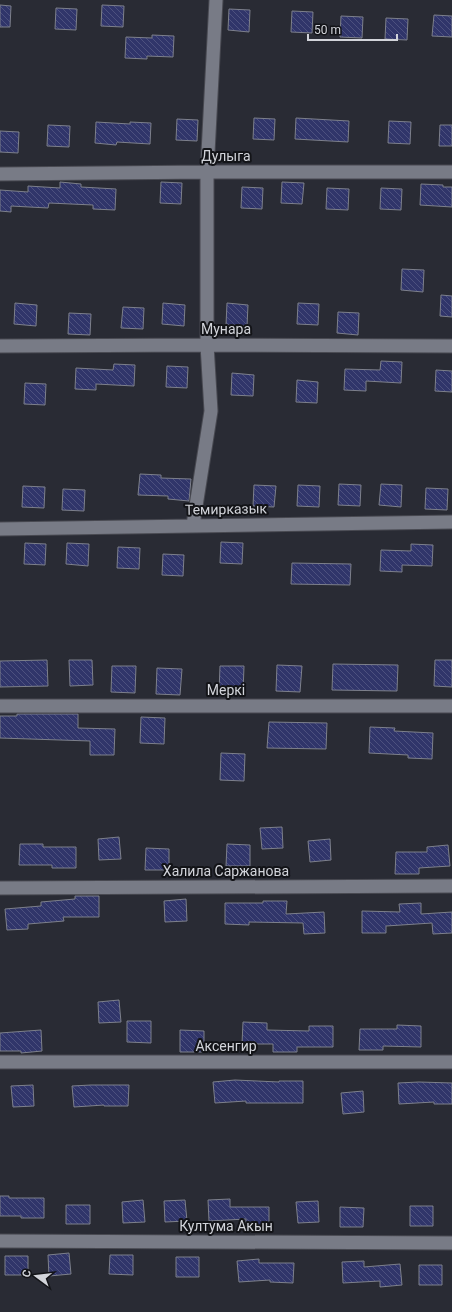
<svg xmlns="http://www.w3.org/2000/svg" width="452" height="1312" font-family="Roboto,sans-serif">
<defs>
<pattern id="building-back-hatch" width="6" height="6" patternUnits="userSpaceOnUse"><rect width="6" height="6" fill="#30356a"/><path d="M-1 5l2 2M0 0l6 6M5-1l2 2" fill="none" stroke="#4d517f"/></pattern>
</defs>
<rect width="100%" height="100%" fill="#292b34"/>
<path fill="url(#building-back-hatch)" stroke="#7d808b" d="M0,5l11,1 -1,21h-10z
M102,5l22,1 -1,21 -22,-1z
M56,8l21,1 -1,21 -21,-1z
M229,9l21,1 -1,22 -21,-2z
M292,11l21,1 -1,21 -21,-1z
M434,15l18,1v21l-20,-1z
M341,16l22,1 -1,21 -22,-1z
M386,18l22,1 -1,21 -22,-1z
M152,35l22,1 -1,21 -26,-1v3l-22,-1 1,-21 26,1z
M254,118l21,1 -1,21 -21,-1z
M296,118l53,3 -1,21 -53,-3z
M177,119l21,1 -1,21 -21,-1z
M389,121l22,1 -1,22 -22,-1z
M96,122l34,2v-2l21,1 -1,21 -33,-2 -1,3 -21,-2z
M48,125l22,1 -1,21 -22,-1z
M440,125h12v21h-13z
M0,131l19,1 -1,21 -18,-1z
M60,182l21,2v3l35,2 -1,21 -22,-1v-4l-44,-2 -1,5 -37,-2v6l-11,-1v-21l28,2v-6l32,2z
M161,182l21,1 -1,21 -21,-1z
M282,182l22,1 -2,21 -21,-1z
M421,184l22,1v2h9v20l-32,-2z
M242,187l21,1 -1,21 -21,-1z
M327,188l22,1 -1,21 -22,-1z
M381,188l21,1 -1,21 -21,-1z
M402,269l22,1 -1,22 -22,-2z
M441,295l11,1v21l-12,-1z
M15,303l22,2 -1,21 -22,-2z
M163,303l22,2 -1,21 -22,-2z
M227,303l21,2 -1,21 -21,-1z
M298,303l21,1 -1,21 -21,-1z
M123,307l21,1 -1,21 -22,-1z
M338,312l21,1 -1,22 -21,-2z
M69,313l22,1 -1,21 -22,-1z
M381,361l21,1 -1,21 -35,-2v10l-22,-1 1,-21 35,1z
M114,364l21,1 -1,21 -38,-2v6l-21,-1 1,-21 37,2z
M167,366l21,1 -1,21 -21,-1z
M436,370l16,1v21l-17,-1z
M232,373l22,2 -1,21 -22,-1z
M297,380l21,2 -1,21 -21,-1z
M25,383l21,1 -1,21 -21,-1z
M140,474l21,1v3l30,1 -2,22 -21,-2v-3l-30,-1z
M339,484l22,1 -1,21 -22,-1z
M381,484l21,1 -1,22 -22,-2z
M254,485l22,1 -2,21 -21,-1z
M298,485l22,1 -1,21 -22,-1z
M23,486l22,1 -1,21 -22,-1z
M426,488l22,1 -1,21 -22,-1z
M63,489l22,1 -1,21 -22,-1z
M221,542l22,1 -1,21 -22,-1z
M25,543l21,1 -1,21 -21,-1z
M67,543l22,1 -1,22 -22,-2z
M411,544l22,1 -1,21 -30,-1v7l-22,-1 1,-21 30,1z
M118,547l22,1 -1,21 -22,-1z
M163,554l21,1 -1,21 -21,-1z
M292,563l59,1 -1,21 -59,-1z
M47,660l1,26 -48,1v-26z
M69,660h23l1,25 -23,1z
M435,660h17v27l-18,-1z
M333,664l65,1 -1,26 -65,-1z
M277,665l25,1 -2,26 -24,-1z
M112,666h24l-1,27 -24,-1z
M220,666h24l-1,27 -24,-1z
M157,668l25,1 -2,26 -24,-1z
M17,714h61v14l37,1 -1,26h-24v-14l-90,-3v-22h17z
M141,717l24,1 -1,26 -24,-1z
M269,722l58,1 -1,26 -59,-1z
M370,727l25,1 -1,3 39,2 -1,26 -24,-1v-3l-39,-2z
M221,753l24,1 -1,27 -24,-1z
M282,827l1,21 -21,1 -2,-21z
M119,837l2,22 -22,1 -1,-21z
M330,839l1,21 -21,2 -2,-21z
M20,844h23v3h33v21h-24v-3h-33z
M227,844l23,1v21h-24z
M448,845l2,21 -31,2v6h-24l1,-22h31v-5z
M146,848l23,1v21h-24z
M75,896h24v21h-36l1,4 -36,3v5l-21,1 -2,-21 36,-3v-4l34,-3z
M186,899l1,22 -22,1 -1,-21z
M263,901h24l-1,13 38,-2 1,21 -21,1 -1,-11 -54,-1v3l-24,-1v-21h38z
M421,903v11l31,-2v21l-19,1 -1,-11 -46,3v7h-24v-22l38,1 -1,-8z
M119,1000l2,22 -22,1 -1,-21z
M127,1021h24v22l-24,-1z
M243,1022l24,1v7l42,1v-5h24v21h-36v5h-24v-8h-31z
M397,1025l24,1v21l-38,-1v4h-24l1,-21h37z
M41,1030l1,21 -21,2v-2h-21v-18z
M180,1030l24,1v21h-24z
M235,1080l44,2v-1h24v22h-57v-2l-31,2 -2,-21z
M419,1082l33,1v21h-18v-2l-35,2 -1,-21z
M33,1085l1,21 -21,1 -2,-21z
M91,1085h38l-1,21h-24v-1l-30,2 -2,-21z
M363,1091l1,21 -21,2 -2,-21z
M0,1196h9v2h35v20h-23v-2h-21z
M230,1199v8h39v20h-23v-8l-37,2 -1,-21z
M143,1200l2,22 -22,1 -1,-21z
M185,1200l2,21 -22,1 -1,-21z
M318,1201l1,21 -21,1 -2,-21z
M66,1205h24v19h-24z
M410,1206h23v20h-23z
M340,1207l24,1 -1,19h-23z
M69,1253l2,21 -22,2 -1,-21z
M110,1255h23v20l-24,-1z
M5,1256h23v19h-23z
M176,1257h23v20h-23z
M259,1259v4h35l-1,20 -23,-1v-2l-31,2 -2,-21z
M364,1261v6l36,-3 2,21 -22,2v-6l-37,2 -1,-21z
M419,1265h23v20h-23z"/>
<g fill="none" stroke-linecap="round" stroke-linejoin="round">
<defs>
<path id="minor" d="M0,174l207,-2h245
M0,346l207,-1 245,1
M193,525l18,-114 -4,-66v-173l9,-172
M0,529l452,-7
M0,706h452
M0,888l452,-2
M0,1062h452
M0,1241l452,2"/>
</defs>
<use href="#minor" stroke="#484951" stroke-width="15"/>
<use href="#minor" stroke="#787b86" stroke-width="13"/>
</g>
<g text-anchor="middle" stroke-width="4" stroke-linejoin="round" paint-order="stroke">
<g font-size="14" fill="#d2d4da" stroke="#131418">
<text x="226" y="161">Дулыга</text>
<text x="226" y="334">Мунара</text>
<text transform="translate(226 509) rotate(-1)" y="5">Темирказык</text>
<text x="226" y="695">Меркі</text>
<text x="226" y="876">Халила Саржанова</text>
<text x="226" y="1051">Аксенгир</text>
<text x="226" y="1231">Култума Акын</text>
</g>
</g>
<g transform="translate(36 1276) rotate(285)" stroke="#131418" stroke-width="3" paint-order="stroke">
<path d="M0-3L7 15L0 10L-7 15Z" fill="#d2d4da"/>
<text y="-6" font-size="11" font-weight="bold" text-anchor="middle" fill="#d2d4da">С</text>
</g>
<path d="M308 34v6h89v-6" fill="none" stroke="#d2d4da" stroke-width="2"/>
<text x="314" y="34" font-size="12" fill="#d2d4da" stroke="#131418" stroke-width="3" paint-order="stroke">50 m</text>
</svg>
